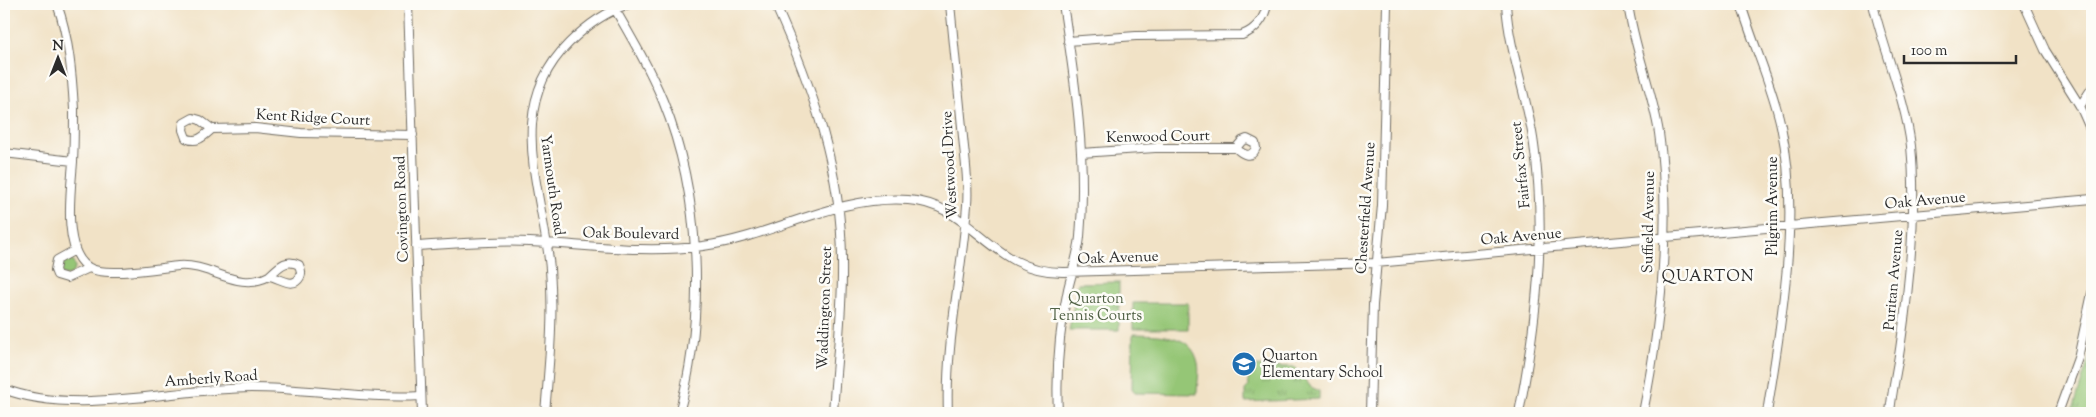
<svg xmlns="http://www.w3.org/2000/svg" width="2096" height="417" font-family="'Sorts Mill Goudy',serif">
<defs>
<pattern id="park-tufts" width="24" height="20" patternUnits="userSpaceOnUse" patternTransform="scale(1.25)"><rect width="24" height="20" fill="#95c676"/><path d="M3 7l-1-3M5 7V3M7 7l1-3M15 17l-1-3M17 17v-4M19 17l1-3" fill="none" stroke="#7aa161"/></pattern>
</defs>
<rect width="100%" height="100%" fill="#fdfcf7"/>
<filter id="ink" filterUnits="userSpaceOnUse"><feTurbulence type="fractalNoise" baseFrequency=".02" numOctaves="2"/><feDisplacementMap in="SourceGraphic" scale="10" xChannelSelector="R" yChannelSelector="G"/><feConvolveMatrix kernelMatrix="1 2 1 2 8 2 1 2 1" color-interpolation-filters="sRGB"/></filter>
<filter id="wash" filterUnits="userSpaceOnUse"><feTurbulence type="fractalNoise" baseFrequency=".0096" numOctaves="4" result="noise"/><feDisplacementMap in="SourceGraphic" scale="20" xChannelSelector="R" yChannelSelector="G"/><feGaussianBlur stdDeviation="1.12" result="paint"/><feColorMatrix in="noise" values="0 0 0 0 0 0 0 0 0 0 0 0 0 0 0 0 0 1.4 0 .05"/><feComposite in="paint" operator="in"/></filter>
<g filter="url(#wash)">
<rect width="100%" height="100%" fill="#f1e2c6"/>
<path fill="#95c676" stroke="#607850" d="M59 267a8 8 0 1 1 16 0a8 8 0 1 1-16 0Z
M1133,303h55v26h-55z
M1133,334c23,1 59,-2 65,29 2,9 -1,21 -1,31l-62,-1 -3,-5z"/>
<path fill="url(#park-tufts)" stroke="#607850" d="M1119,282v48h-50l9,-47z
M2092,348v65h-20z
M1247,366l47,1 17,20 8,4v8l-74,3v-12l4,-4 -1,-8 -2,-1z"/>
</g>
<g filter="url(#ink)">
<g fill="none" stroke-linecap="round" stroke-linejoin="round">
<defs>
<path id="minor" d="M57,4c12,33 15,70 17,105 0,17 0,35 -1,53 -2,27 -11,88 15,105 15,11 71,1 90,-1 33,-3 59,27 91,10 10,1 24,14 31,1 2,-4 1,-7 -1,-12 -13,-7 -20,2 -30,11
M408,4l14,409
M612,4c18,31 37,63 51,97 38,93 43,216 16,312
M775,4c37,82 67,166 67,258 1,50 -6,101 -9,151
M1506,4c3,48 22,94 28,141 13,89 2,181 -15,268
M1628,4c6,44 24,85 31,129 13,92 2,190 -16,280
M1741,4c12,41 31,80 40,122 20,92 0,196 -14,287
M1873,4c11,48 32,93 38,142 6,63 -1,134 -10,196 -3,24 -9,47 -11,71
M2024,4l21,46 35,56 12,27
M1068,41l68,-5 106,-1c14,-5 23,-17 25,-31
M2080,106l12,-18
M212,129c-8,7 -15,15 -26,9l-3,-8 1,-7 9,-5 7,2 12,9 43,-1 46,5 112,2
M4,153l69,8
M1081,153l74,-5h81c7,7 15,11 20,0l-1,-5 -8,-4 -5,2 -6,7
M416,246c38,-2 75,-6 114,-4 58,3 115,12 173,4 70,-9 132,-51 205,-46 66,4 83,74 157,72l311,-9 716,-64
M75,250l-18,10 -2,10 2,5 10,3 22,-10
M4,389c71,28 171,-1 247,-1 57,0 113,11 170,8
M545,413c4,-48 9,-95 5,-144 -7,-79 -47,-161 19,-226 17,-17 39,-32 60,-39
M948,413c-3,-70 14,-138 19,-208 2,-23 -2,-46 -4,-68 -4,-45 -9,-89 -13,-133
M1058,413c-2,-42 1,-83 10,-124 4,-17 10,-34 12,-52 7,-78 -5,-156 -17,-233
M1370,413l3,-108 9,-100 5,-201
M2058,413l20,-55 14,-65"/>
</defs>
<use href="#minor" stroke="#706b61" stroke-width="10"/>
<use href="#minor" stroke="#fff" stroke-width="8"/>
</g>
</g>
<defs>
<symbol id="school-disc" viewBox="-11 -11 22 22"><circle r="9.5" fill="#1f6fb2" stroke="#fdfcf7"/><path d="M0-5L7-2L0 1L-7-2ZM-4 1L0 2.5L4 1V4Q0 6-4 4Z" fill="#fff"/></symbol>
</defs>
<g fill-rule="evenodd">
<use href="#school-disc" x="1230" y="350" width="28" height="28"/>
</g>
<g text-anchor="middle" stroke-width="5" stroke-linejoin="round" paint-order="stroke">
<g font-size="15" fill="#2b2b2b" stroke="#fdfcf7">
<text transform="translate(313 117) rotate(3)" y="5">Kent Ridge Court</text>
<text transform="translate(1158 136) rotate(-1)" y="5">Kenwood Court</text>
<text transform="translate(949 165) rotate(-93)" y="5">Westwood Drive</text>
<text transform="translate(1520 165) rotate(-96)" y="5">Fairfax Street</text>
<text transform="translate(553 185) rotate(82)" y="5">Yarmouth Road</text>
<text transform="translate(1925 200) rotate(-5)" y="5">Oak Avenue</text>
<text transform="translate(1772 206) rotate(-90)" y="5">Pilgrim Avenue</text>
<text transform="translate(1365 208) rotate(-86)" y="5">Chesterfield Avenue</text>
<text transform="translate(401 209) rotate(-92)" y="5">Covington Road</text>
<text transform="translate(1648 222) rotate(-89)" y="5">Suffield Avenue</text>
<text transform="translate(631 233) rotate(1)" y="5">Oak Boulevard</text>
<text transform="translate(1521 236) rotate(-5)" y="5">Oak Avenue</text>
<text transform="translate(1118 257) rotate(-2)" y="5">Oak Avenue</text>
<text transform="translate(1893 280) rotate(-85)" y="5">Puritan Avenue</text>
<text transform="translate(824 308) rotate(-88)" y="5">Waddington Street</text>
<text transform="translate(211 378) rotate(-4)" y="5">Amberly Road</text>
</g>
<g font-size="15" fill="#506145" stroke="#fdfcf7">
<text x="1096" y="303">Quarton<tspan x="1096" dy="17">Tennis Courts</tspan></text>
</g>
<g font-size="15" fill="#2b2b2b" stroke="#fdfcf7" text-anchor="start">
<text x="1262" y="360">Quarton<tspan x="1262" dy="17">Elementary School</tspan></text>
</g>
<g font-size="16" letter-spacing="1" fill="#2b2b2b" stroke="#fdfcf7">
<text x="1708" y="281">QUARTON</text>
</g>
</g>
<rect width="2096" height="417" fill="none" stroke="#fdfcf7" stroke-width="20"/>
<g transform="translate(58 58)" stroke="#fdfcf7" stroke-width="4" paint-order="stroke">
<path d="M0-4L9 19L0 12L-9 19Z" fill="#2b2b2b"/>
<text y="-8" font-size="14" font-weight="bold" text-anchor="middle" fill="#2b2b2b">N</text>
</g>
<path d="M1904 55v8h112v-8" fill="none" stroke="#2b2b2b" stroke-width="2.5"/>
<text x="1911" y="55" font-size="15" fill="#2b2b2b" stroke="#fdfcf7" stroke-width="4" paint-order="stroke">100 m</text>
</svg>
